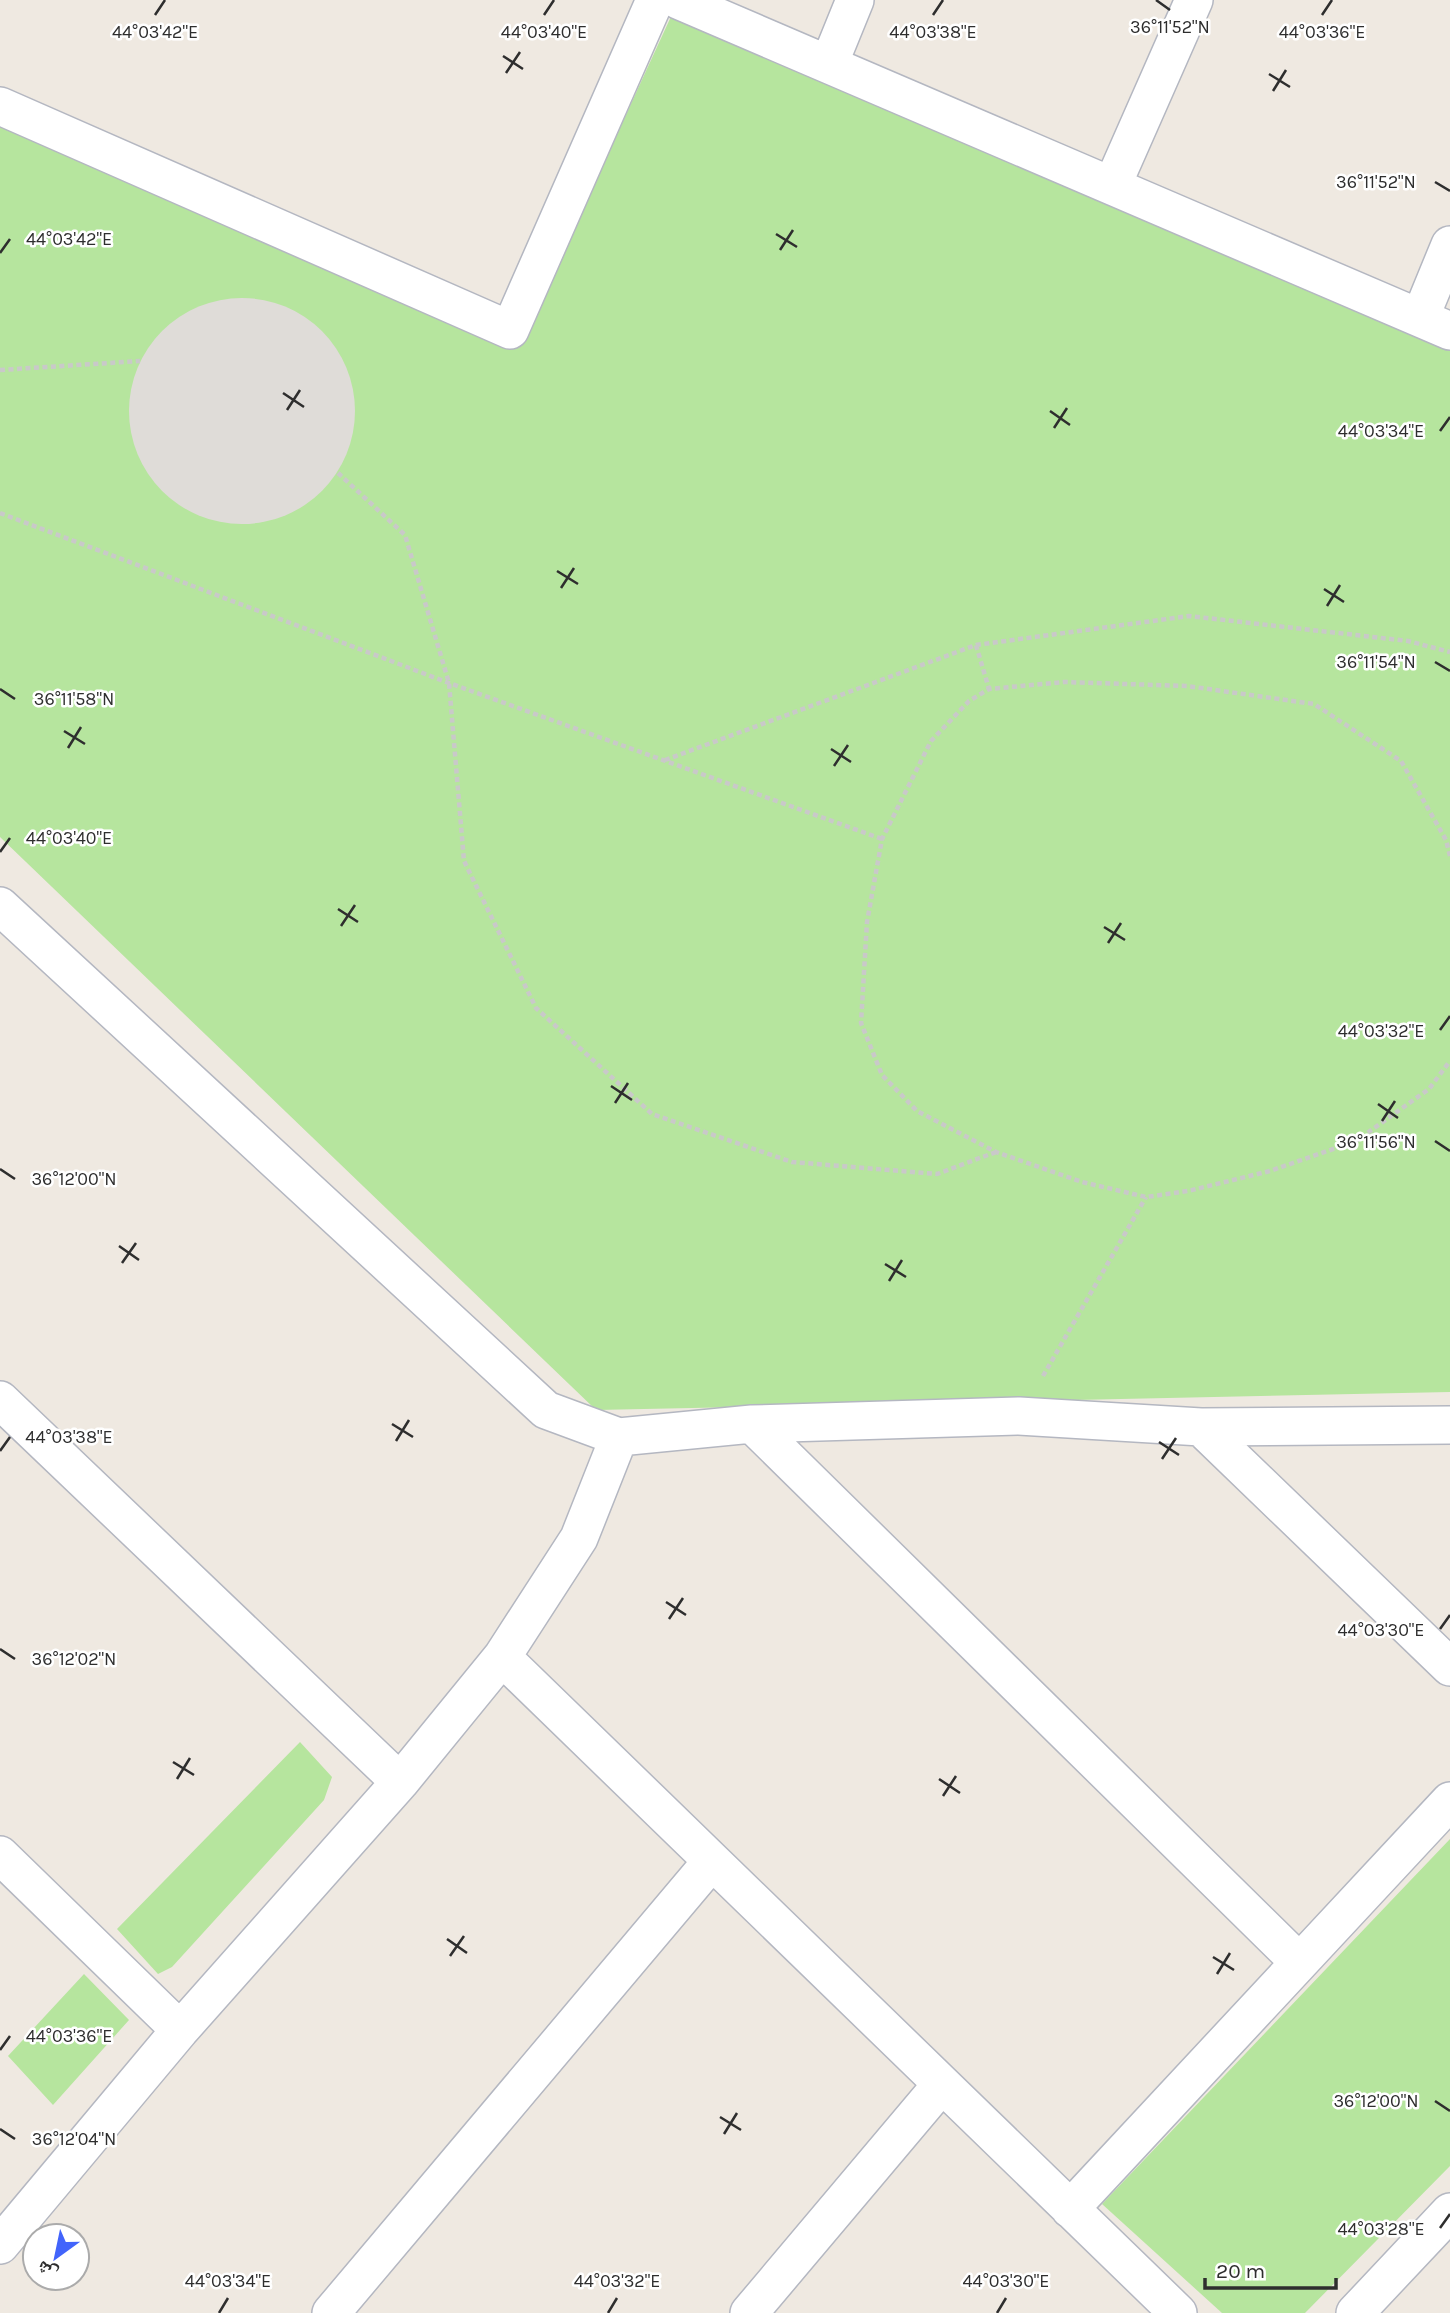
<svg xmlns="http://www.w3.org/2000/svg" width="1450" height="2313" font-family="Karla,'Noto Naskh Arabic',sans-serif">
<rect width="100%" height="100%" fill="#efe9e1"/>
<path fill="#b6e59e" d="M674,10l776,337v1045l-854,18 -596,-573v-735l528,226z
M300,1742l32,35 -8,23 -152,167 -14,7 -41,-45z
M1450,1839v327l-145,147h-83l-120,-109z
M84,1974l45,46 -76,85 -45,-49z"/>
<path fill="#dfdcd8" d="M129 411a113 113 0 1 1 226 0a113 113 0 1 1-226 0Z"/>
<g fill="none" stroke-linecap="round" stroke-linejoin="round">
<defs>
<path id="minor" d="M678,0l772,331
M829,64l26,-64
M0,106l510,224 145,-330
M1112,186l82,-186
M1420,318l30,-73
M0,906l546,504 73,27
M0,1400l400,382
M752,1424l546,537
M1201,1427l249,240
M502,1657l676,656
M0,1855l180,175
M1070,2209l380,-408
M0,2245l180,-215 220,-248 102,-125 77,-119 40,-101 133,-13 267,-8 182,11 249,-2
M331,2313l381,-452
M749,2313l193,-229
M1355,2313l95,-101"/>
</defs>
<use href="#minor" stroke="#b4b7c1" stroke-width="40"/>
<path stroke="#c9c9c9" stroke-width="4.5" stroke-dasharray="5 3.5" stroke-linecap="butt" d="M0,370l140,-9
M338,473l67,62 44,148 15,178 72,147 116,106 140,48 145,12 59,-22
M0,513l449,170 433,156
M976,645l13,44
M665,760l311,-115 213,-29 219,25 42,11
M1450,856l-4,-16 -45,-79 -87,-57 -127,-18 -123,-4 -75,7 -20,12 -38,40 -49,98 -15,83 -6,101 21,52 35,36 79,41 86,30 64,15 42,-6 82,-20 86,-30 73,-52 21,-28
M1043,1376l103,-179"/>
<use href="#minor" stroke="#fff" stroke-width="37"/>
</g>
<path fill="none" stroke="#2e2e2e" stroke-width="2.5" d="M1156,0l14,10M155,15l10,-15M544,15l10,-15M933,15l10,-15M1322,15l10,-15M503,56l20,13M506,73l14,-21M1269,74l21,13M1273,91l13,-21M1435,182l15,9M776,234l21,13M780,250l13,-20M0,253l10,-14M283,393l21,14M287,410l13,-20M1050,411l20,14M1054,428l13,-20M1440,431l10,-14M557,571l21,13M561,588l13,-20M1324,589l20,13M1327,606l13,-21M1435,662l15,9M0,689l15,10M64,731l21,13M68,748l13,-21M831,749l20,13M834,766l14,-21M0,852l10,-14M338,909l20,13M341,926l14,-21M1104,927l21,13M1108,943l13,-20M1440,1030l10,-14M611,1086l21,14M615,1103l13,-20M1378,1104l20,14M1382,1121l13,-20M1435,1141l15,10M0,1169l15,10M119,1246l20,14M122,1263l14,-20M885,1264l21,13M889,1281l13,-21M392,1424l21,13M396,1441l13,-21M1159,1442l20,13M0,1451l10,-14M1162,1459l14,-21M666,1602l20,13M669,1619l14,-21M1440,1629l10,-14M0,1649l15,10M173,1762l21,13M177,1779l13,-21M939,1779l21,14M943,1796l13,-20M447,1939l20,14M450,1956l14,-20M1213,1957l21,13M1217,1974l13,-21M0,2050l10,-14M1435,2101l15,10M720,2117l21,13M0,2129l15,10M724,2134l13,-21M1440,2228l10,-14M219,2313l9,-15M608,2313l9,-15M997,2313l9,-15"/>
<g font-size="18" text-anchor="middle" fill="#2e2e2e" stroke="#fff" stroke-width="5" stroke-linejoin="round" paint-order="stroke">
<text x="1170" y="33">36°11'52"N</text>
<text x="1322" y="38">44°03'36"E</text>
<text x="155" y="38">44°03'42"E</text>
<text x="544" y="38">44°03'40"E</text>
<text x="933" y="38">44°03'38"E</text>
<text x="1376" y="188">36°11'52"N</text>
<text x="69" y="245">44°03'42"E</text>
<text x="1381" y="437">44°03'34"E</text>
<text x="1376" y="668">36°11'54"N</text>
<text x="74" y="705">36°11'58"N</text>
<text x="69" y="844">44°03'40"E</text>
<text x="1381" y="1037">44°03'32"E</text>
<text x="1376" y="1148">36°11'56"N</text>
<text x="74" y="1185">36°12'00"N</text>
<text x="69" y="1443">44°03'38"E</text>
<text x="1381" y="1636">44°03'30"E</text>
<text x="74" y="1665">36°12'02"N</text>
<text x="69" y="2042">44°03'36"E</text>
<text x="1376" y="2107">36°12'00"N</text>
<text x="74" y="2145">36°12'04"N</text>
<text x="1381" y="2235">44°03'28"E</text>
<text x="228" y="2287">44°03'34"E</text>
<text x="617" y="2287">44°03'32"E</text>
<text x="1006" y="2287">44°03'30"E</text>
</g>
<g transform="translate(56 2257) rotate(213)"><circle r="33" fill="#ffffff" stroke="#ababab" stroke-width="2"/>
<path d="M0-5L12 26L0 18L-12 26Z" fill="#4264fb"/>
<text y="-10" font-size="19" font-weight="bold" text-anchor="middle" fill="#2e2e2e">ش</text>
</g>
<path d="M1205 2278v10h131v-10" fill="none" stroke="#2e2e2e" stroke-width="3.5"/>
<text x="1216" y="2278" font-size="21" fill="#2e2e2e" stroke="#ffffff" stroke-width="5" paint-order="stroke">20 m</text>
</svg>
